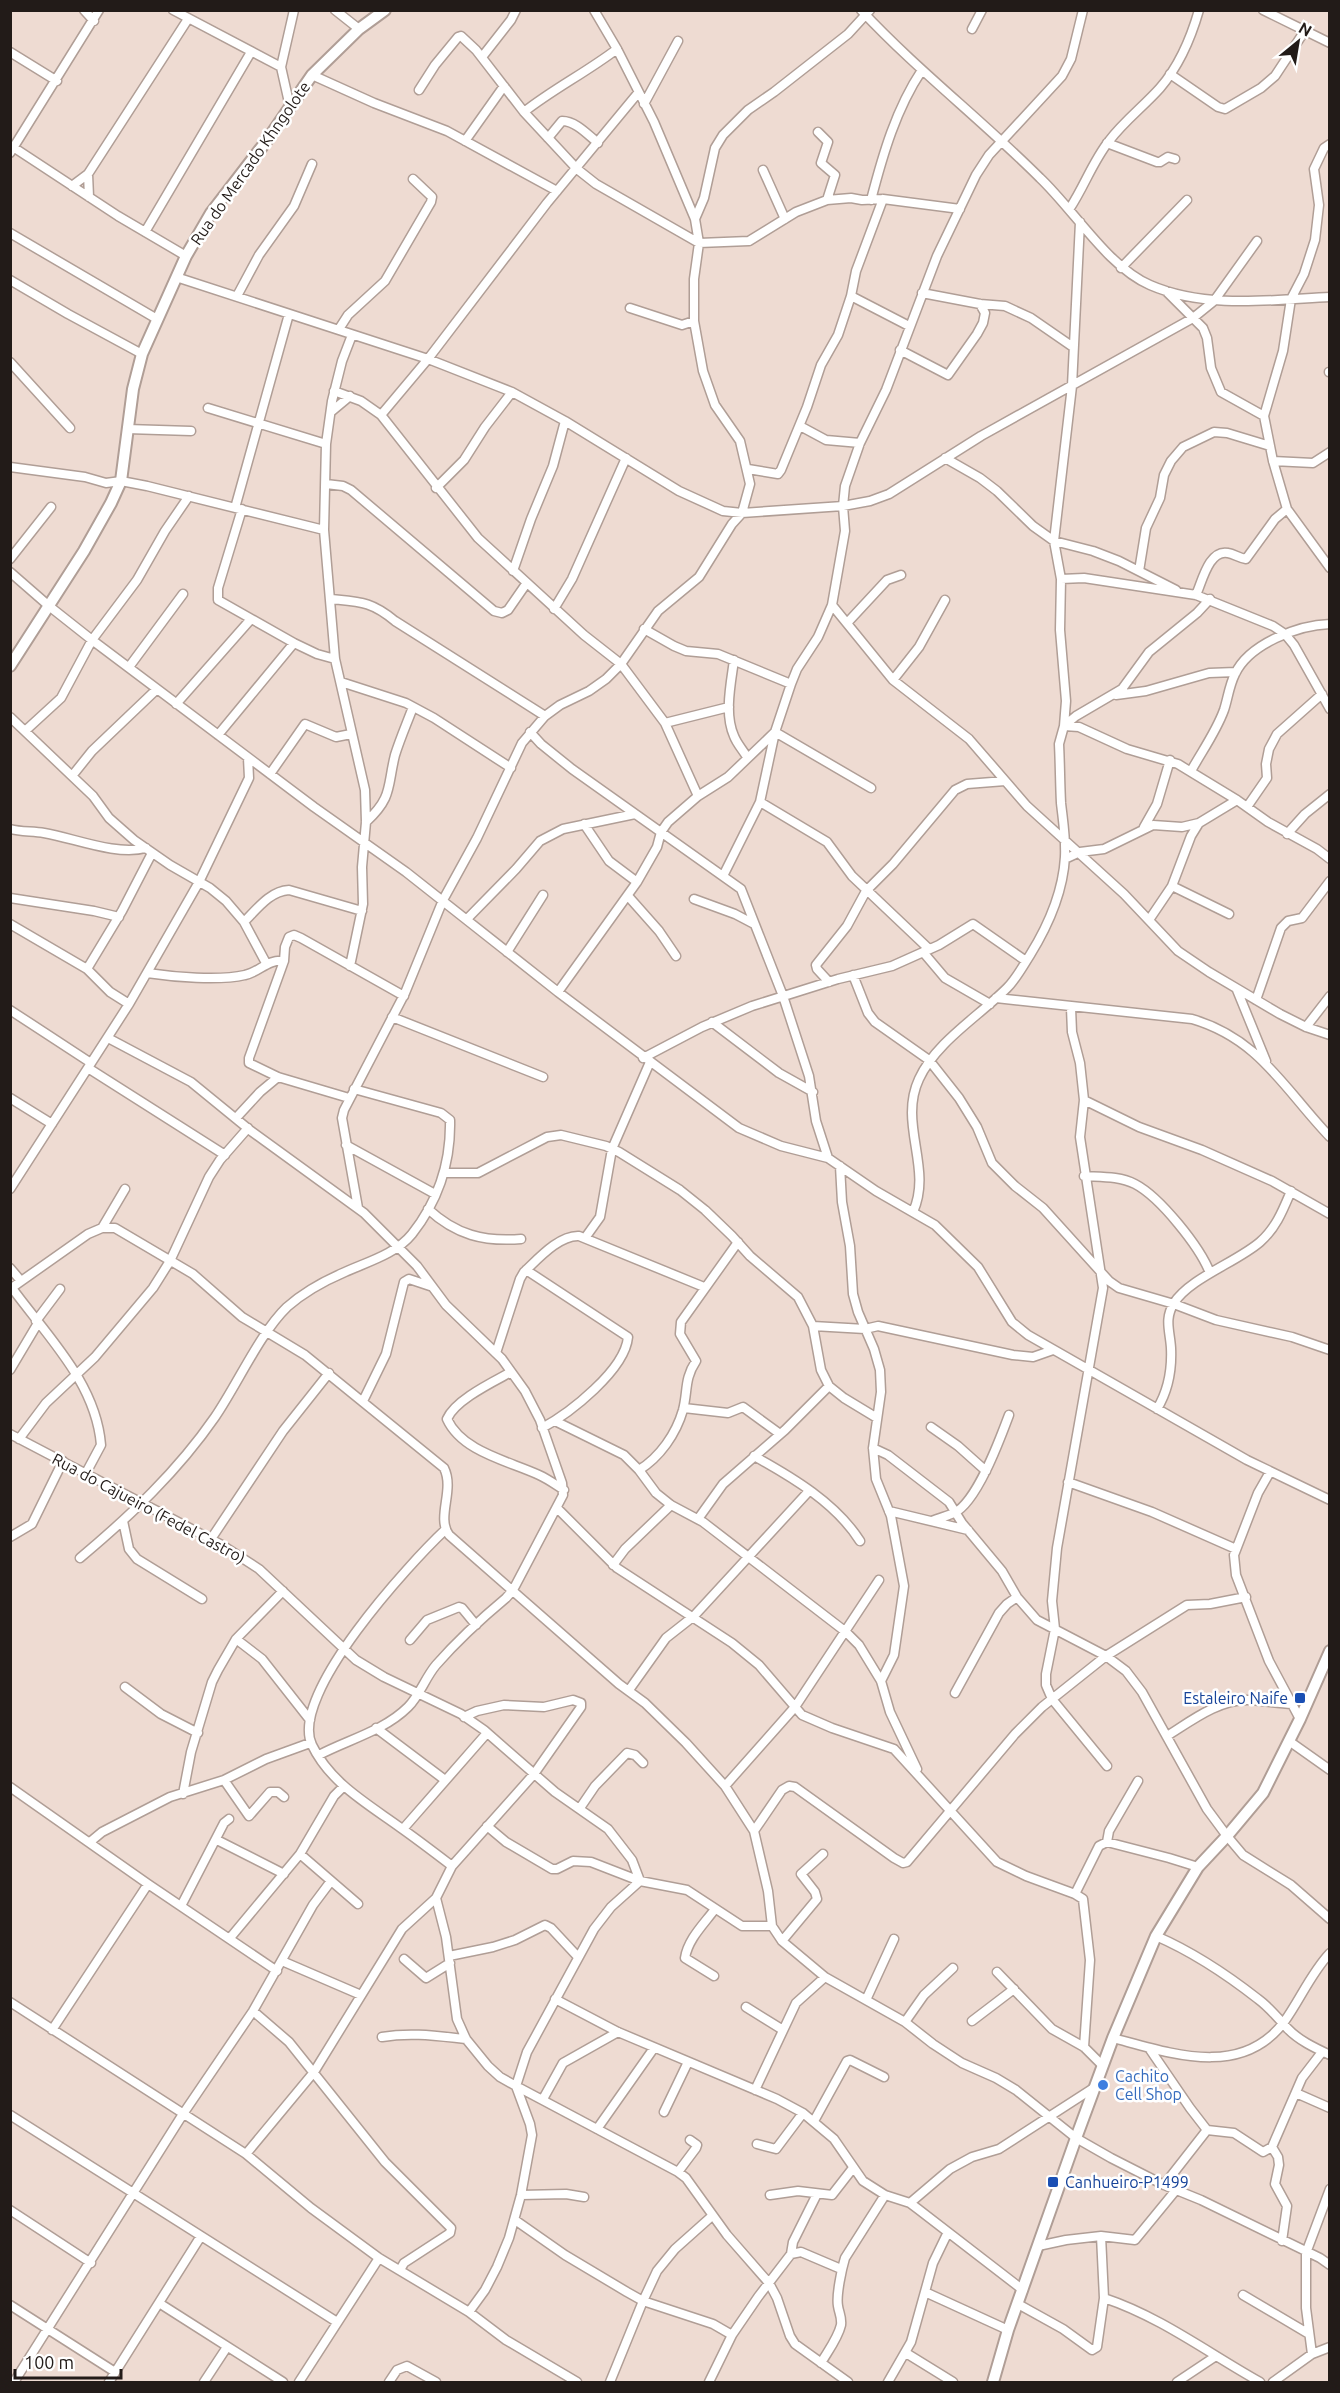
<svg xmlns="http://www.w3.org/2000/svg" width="1340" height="2393" font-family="Ubuntu,sans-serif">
<rect width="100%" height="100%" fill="#eedbd2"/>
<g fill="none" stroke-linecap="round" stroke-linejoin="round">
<defs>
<path id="minor" d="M84,10l10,11
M173,10l108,57
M335,10l24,19
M861,10c56,60 121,110 179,168 34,32 68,89 110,107 55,24 121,15 180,12
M1263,10l67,33
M972,29l10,-19
M10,52l47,29
M482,57l29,-37 5,-10
M1170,74l48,33 7,2 36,-21 14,-12 29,-44
M312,75l62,28 73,28 110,60
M419,90l16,-25 23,-28 3,-1 15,14 48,62 53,57 19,15 103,59 50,-2 47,-29 31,-12 24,-2 11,2 21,-1 77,10
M644,104l34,-63
M290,107l-9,-40 13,-57
M524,112c29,-23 63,-40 93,-63
M818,132l10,10 -7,21 14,12 -8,25
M548,138l14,-17c14,0 26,14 36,22
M465,141l39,-55
M1107,143l50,19h3l8,-5 7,2
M10,145l108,71 68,40
M10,153l89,-143
M763,170l22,49
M88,174l1,23
M72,186l16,-12 100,-155
M883,199l-27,72 -5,25 58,30
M871,200c12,-46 25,-91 51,-130
M1070,208c14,-21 23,-47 39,-67 15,-20 34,-34 51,-53 19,-22 31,-50 39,-78
M695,219l9,-21 11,-50 8,-13 25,-25 26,-18 74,-58 22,-24
M145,232l106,-180
M10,233l147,86
M1121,268l66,-68
M176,277l252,82 84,33 53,29 114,70 44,20 19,2 101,-7 27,-5 19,-7 92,-58 212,-118 21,-17 43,-60
M10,280l58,34 74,40
M1166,291l37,37 4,10 4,30 10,24 43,24 9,45 14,48 43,59
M922,293l58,11 25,2 26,12 42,29
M237,296l22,-41 35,-49 18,-42
M630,308l52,17 12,-4
M339,329l9,-14 37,-34 46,-79 1,-5 -19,-18
M900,350l48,25 29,-41 6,-11 2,-10 -5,-9
M10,362l60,66
M1329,372h1
M334,391l27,10 20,14 97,123 106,97 37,29 44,59 33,73
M208,408l118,36
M332,411l18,-15
M381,415l47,-56 119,-156 91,-110
M1264,416l19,-65 8,-52 13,-25 11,-34 4,-35 -5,-36 10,-21 6,-4
M800,426l26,14 34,3
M127,429l64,2
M945,458l35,20 17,13 36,35 21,15 39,10 26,10 57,29
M1273,461l40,2 17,-11
M10,467l75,10 21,6 15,-2 26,5 177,44
M748,469l30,5 3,-4 26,-63 14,-42 17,-30 13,-39
M326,484l17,2 8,4 143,121 8,2 6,-3 18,-26
M436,488l28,-28 21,-33 27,-35
M235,508l54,-194
M242,509l-24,79v12l76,43 23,11 18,5
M10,559l41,-52
M513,571l18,-52 22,-53 12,-45
M1139,571l7,-43 14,-30 4,-23 7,-14 12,-14 31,-15 13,1 43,13
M10,572l39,34 43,34 222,167 92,65 152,120 181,136 42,18 47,12 48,33 59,34 43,42 34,55 16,13 219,125 83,40
M1061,579l23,-1 112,17 77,31 12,8 9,11 36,64
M1196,595c6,-13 13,-46 32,-42 6,1 11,5 18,6l29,-40 12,-10
M330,599c30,3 41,2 65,22l150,95
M832,605l61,75 76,59 58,67 97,88 54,57 31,21 71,42 26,13 24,8
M554,609l18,-30 54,-121
M848,622l39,-42 14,-5
M644,629l30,17 12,5 32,3 73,30
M734,660c-3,23 -10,54 0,76 3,8 9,14 13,21
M129,667l54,-73
M893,680l26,-33 26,-47
M341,682l65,21 28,15 77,50
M1116,695l30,-4 63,-18 27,-1
M176,704l75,-85
M10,717l83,79 16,22 25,22 36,25 40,23 16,13 18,21 22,41
M665,723l64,-16
M1065,725l11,-9 46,-27 27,-37 48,-39 13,-14
M1064,726l15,1 48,22 51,15 59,36 31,22 49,27 13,10
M25,731l36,-33 31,-58 45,-60 28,-49 24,-35
M530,732l11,12 31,25 169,120 42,107 26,80 7,45 12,37
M218,735l76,-92
M1191,771c11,-20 25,-39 33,-61 4,-12 5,-24 11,-36 14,-30 63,-49 95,-50
M270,774l35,-50 31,13 15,-3
M72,776l20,-25 65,-62
M760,802l67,40 25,34 77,73
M1247,807l20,-29 -1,-14 3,-15 8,-15 45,-40
M366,822c27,-25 21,-35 29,-67 5,-16 12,-32 18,-48
M584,824l25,37 28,21
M1144,827l13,-23 13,-44
M10,829c11,3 23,2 34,4 30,5 72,23 102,15
M1287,834l18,-20 25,-20
M1065,859l15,-7 24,-3 49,-24 29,2 17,-4
M723,876l37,-74 15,-70 16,-48 6,-15 21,-32 14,-32 13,-74 -2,-25 2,-20 15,-43 26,-53 51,-134 39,-81 13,-20 73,-79 9,-17 12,-49
M1172,886l57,28
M628,896l31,35 17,25
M10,898l84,13 25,6
M694,899l41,15 19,10
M467,919l49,-50 24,-28 23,-12 72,-15
M1149,920l23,-34 19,-50 8,-13 38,-23
M244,922c13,-13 26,-31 45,-32l73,21
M10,924l77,45 23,23 19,12
M507,952l36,-57
M923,952l22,26 45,26
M350,966l13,-62 -1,-37 4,-45 -1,-32 -30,-131 -11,-129 2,-86 6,-43 10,-40 10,-26
M87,969l35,-58 30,-58
M147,973c27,4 72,8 98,2 15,-3 22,-16 39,-14
M853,975l15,38 7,9 54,38 30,38 18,29 15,36 23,23 28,22 66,73 10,7 55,16 42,16 76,17 38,13
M829,982l-12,-13 -1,-4 31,-39 19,-35 27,-27 62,-74 12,-6 38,-3
M1237,990l29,71
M558,992l79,-110 20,-35 4,-15 7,-10 30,-26 30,-19 47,-45 96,56
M996,998l196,21c68,20 92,70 138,118
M1256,1000l25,-72 7,-7 14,-3 28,-37
M1071,1008l1,24 8,31 4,37 -4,37 23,151 -46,260 -5,53 3,28 -9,45v11l6,14 55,67
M10,1010l81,53
M392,1017l151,60
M712,1022l67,51 34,19
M1306,1027l24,-31
M108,1038l83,44 60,49 113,82 53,53 29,39 56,54 23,32 15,29 22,63 1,12 -50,95 -7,8c-24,20 -49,43 -70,67 -11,13 -16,30 -28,42 -24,24 -61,33 -89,48
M643,1058l59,-31 50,-21 86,-27 54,-13 47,-21 34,-21 53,37
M88,1068l137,87
M10,1098l42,26
M349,1098l-71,-21 -29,-14v-5l35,-97 1,-14 4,-10 5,-2 7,3 103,58
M1084,1100l55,27 63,23 70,31 58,33
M236,1118l24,-26 18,-15
M346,1145l89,49
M840,1166l2,36 8,44 3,48 5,18 16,37 6,21 1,22 -8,56 3,31 15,37 13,70 -10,69 -13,26
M445,1173h33l69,-36 14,-2 45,11 13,6 61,38 25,20 27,26 18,20 48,41 15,29 8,44 8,16 15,12 33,20
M1084,1176c17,1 36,0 51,8 25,13 65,63 75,89
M10,1189l119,-185 70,-122 50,-104 -1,-20
M358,1208l-16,-90 2,-8 61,-117 38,-93 34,-62 45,-95 23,-27 15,-11 29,-14 17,-12 15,-15 37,-53 41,-34 33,-53 10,-11 8,-29 -10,-43 -25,-36 -12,-34 -9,-50v-42l5,-36 -4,-24 -41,-97 -37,-73 -23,-39
M428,1209c28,26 56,33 93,30
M913,1212c20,-44 -15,-88 6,-133 17,-37 59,-62 88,-91 9,-9 16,-22 23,-33 18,-29 33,-63 35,-98 1,-18 -2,-36 -4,-54 -1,-20 -1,-39 -2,-59l5,-18 2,-25 -6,-71 1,-51 -7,-38 18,-155 8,-164
M102,1228l23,-39
M585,1238l15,-21 12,-68 38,-87
M10,1268l11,13
M526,1270l102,67c-3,33 -58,76 -86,91
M12,1288c35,48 84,95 89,157l-15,28
M10,1289l78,-55 14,-6h13l78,46 49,43 63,38 139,113c11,22 -8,49 5,67l170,149 26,19 41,40 39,43 29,45 14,60 4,35 10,15 43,36 80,45 28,22 29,19 34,15 20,12 60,48 35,20 53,27 37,15 119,58 10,7
M36,1321l24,-32
M813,1326l52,3 13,-3 135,29 20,2 20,-7
M496,1353l24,-74 4,-7c14,-13 35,-37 55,-36l125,51
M10,1370l28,-47
M511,1372c-18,10 -56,28 -64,47 15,33 62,42 92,56 9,4 17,10 25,15
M363,1401l23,-47 18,-72 5,-3 21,7
M684,1408l44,5 15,-6 37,27
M1157,1409c11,-18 15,-40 14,-61 -1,-17 -7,-29 3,-45 16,-25 63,-41 86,-61 16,-14 23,-32 31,-51
M555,1421l69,34 15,15 17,23 15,12 32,17 143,110 13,13 22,36 9,31 27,57
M931,1427l27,19 28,25
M10,1434l212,111 37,24 97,91 28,17 77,37 23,16 71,62 53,37 24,31 8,21 -29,26 -17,22 -67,123 -11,34 14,38 2,11 -11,60 -12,43 -12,29 -12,23 -16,22
M19,1439l27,-36 49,-46 58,-69 17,-27 39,-84 11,-17 28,-32
M873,1448l15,7 61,47 13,21 40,48 15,26 20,23 69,36 20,15 16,21 65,117 20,27 16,19 48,30 39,34
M754,1456c38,21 82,47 106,85
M639,1470c21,-13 37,-36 44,-60 5,-19 1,-31 13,-49l-16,-27 1,-12 57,-80
M1270,1472l-12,21 -24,62 2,20 33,86 31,58
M1068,1482l84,30 84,37
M557,1508l60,60 115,75 27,22 43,50 30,13 62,21 103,113 29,14 49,18 8,5 7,61 -6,87
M889,1511l79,19
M698,1519l25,-35 62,-54 44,-44
M123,1521l6,28 8,10 65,40
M932,1521c7,-3 15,-5 22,-8 23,-11 46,-74 55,-98
M445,1530c-34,32 -157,165 -133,215 18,38 56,59 89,83 17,12 34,25 51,38
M10,1537l22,-13 31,-63
M211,1539l72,-108 46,-58
M80,1558c50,-42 97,-86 135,-141 22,-32 45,-84 72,-110 17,-15 37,-26 58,-35 22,-10 51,-18 67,-38 26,-33 39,-72 38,-114l-9,-7 -87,-24
M613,1565l12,-16 46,-44
M236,1639l26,20 48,61
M410,1640l17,-20 32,-13 3,1 14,17
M125,1687l36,27 37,19
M629,1690l37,-52 28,-22 115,-125
M955,1693l44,-80 8,-9 10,-7
M376,1728l69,52
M1167,1736c24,-15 52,-37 82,-36 14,1 29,3 43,4
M1289,1741l41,29
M224,1780l25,36 21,-24h8l6,5
M725,1786l70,-79 84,-127
M10,1787l138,97 129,87
M183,1794l8,-42 21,-70 6,-12 18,-31 47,-48
M580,1808l15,-22 32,-33 8,2 8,8
M487,1826l19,16 46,27h5l16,-8 18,1 49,19 47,9 55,36h30
M403,1829l84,-96
M754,1831l28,-41 7,-4 6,1 99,71 9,5 4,-1 108,-128 27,-27 64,-51 81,-51 23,-1 36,-7
M217,1840l67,34
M90,1842l12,-10 68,-35 54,-17 42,-21 44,-16
M1107,1842l2,-11 29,-50
M300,1854l58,50
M1075,1894l24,-48 8,-4 62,16 29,9
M436,1898l10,39 11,82 9,20 22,27 12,11 16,9 162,86 8,6 41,57 42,48 8,15 13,38 5,8 53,38
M181,1906l43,-83 5,-4
M1156,1936c37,16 70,38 102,63 11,8 20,19 29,29 11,12 28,20 43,27
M230,1938l70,-84 34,-58 9,-9
M782,1941l35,-42 -2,-7 -14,-18 22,-20
M449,1956l44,-9 22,-7 30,-15 6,3 27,29
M404,1959l22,19 24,-15
M282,1961l79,34
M997,1972l55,57 32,18 19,19
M714,1976l-29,-18c3,-19 19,-34 30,-49
M555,1999l63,33 159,67 26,14 31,26 29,42 22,14 25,8 8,6 105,81
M866,2000l28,-61
M10,2002l236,152 65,54 68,50 90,54 37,28 71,42
M746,2007l37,23
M253,2011l36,31 96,120 66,66 -1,5 -46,30 -4,7
M972,2021l42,-32
M905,2022l19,-27 29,-27
M52,2030l96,-146
M382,2037c29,-5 55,-1 84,2
M1113,2038c57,15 128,41 171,-16 16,-22 27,-49 46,-69
M1149,2048l41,60 17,22 27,3 29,19 9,-5 30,-69 20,-26
M755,2090l41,-87 29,-26
M1296,2093l34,15
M543,2099l20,-36 55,-31
M664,2112l24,-50
M10,2115l327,207
M814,2121l33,-60 3,-1 34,17
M597,2129l57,-81
M757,2144l19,5 27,-36
M1272,2147l6,10 1,8 -4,19 12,22 -5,35
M246,2154l68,-82 88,-143 34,-31 16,-32 82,-92 47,-67v-4l-8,-3 -29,7 -40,-2 -27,6 -13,6
M678,2172l18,-24 1,-3 -7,-5
M1164,2185l43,-55
M521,2195l45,-1 18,3
M770,2195l28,-4 34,4 21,-27
M910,2203l40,-34 22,-12 27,-8 96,-62
M10,2210l81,53
M515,2220l50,35 62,37 16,9 70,23 19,11
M1038,2246l28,-6 35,-4 34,4 41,-50
M791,2254l2,-12 24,-48
M925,2292l83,38
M1243,2295l66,39
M1104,2298c57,19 104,55 156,84
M159,2303l124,79
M1018,2304l45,25 29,21 5,-3 7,-49 -3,-62
M10,2305l105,67
M906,2353l47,29
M1312,2354l-6,-46v-55l24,-64
M821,2363c7,-12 17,-25 20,-38 1,-8 -2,-12 -3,-19 -2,-11 4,-38 7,-48l40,-63
M14,2382l169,-268 70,-103 60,-106 18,-24
M109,2382l92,-146
M204,2382l23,-35
M299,2382l80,-124
M389,2382l8,-12 10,-4 29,16
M610,2382l33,-81 14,-30 18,-22 37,-33
M709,2382l23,-47 26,-38 33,-43 10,-2 40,17
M888,2382l23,-40 22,-79 15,-31
M1177,2382l39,-26
M1273,2382l39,-28 18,-7"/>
<path id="tertiary" d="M10,666l74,-115 27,-48 10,-22 12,-92 9,-35 44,-98 25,-43 57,-74 44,-64 47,-46 26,-19
M993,2382l15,-52 68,-192 37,-100 43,-102 42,-69 29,-31 36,-43 37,-74 30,-68"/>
</defs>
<use href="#minor" stroke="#b09e96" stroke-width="11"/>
<use href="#tertiary" stroke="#b09e96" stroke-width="14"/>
<use href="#minor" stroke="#fff" stroke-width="8"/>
<use href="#tertiary" stroke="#fff" stroke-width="10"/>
</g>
<g fill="#1a4fb4" stroke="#fff" stroke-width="2">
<rect x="1294" y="1692" width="12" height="12" rx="3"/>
<rect x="1047" y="2176" width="12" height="12" rx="3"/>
</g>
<circle fill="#3f7fe0" stroke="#fff" stroke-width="2" cx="1103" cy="2085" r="6"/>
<g text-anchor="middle" stroke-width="5" stroke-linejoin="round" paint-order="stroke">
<g font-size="16" fill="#221b18" stroke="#fff">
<text transform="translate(250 163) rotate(-55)" y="6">Rua do Mercado Khngolote</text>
<text transform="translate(149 1508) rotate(28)" y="6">Rua do Cajueiro (Fedel Castro)</text>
</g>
<g font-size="16" fill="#164399" stroke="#fff" text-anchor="end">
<text x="1288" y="1704">Estaleiro Naife</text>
<text x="1065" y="2188" text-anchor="start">Canhueiro-P1499</text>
</g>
<g font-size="16" fill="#366cbe" stroke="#fff" text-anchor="start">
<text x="1115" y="2082">Cachito<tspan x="1115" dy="18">Cell Shop</tspan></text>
</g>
</g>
<rect width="1340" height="2393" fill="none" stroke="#221b18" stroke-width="24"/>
<g transform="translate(1298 42) rotate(30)" stroke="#ffffff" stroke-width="4.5" paint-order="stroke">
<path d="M0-4.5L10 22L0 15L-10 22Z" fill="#221b18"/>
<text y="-9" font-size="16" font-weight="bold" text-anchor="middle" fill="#221b18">N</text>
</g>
<path d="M15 2369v9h106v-9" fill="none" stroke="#221b18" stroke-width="3"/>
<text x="24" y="2369" font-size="18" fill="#221b18" stroke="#ffffff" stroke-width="4.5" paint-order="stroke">100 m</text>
</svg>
